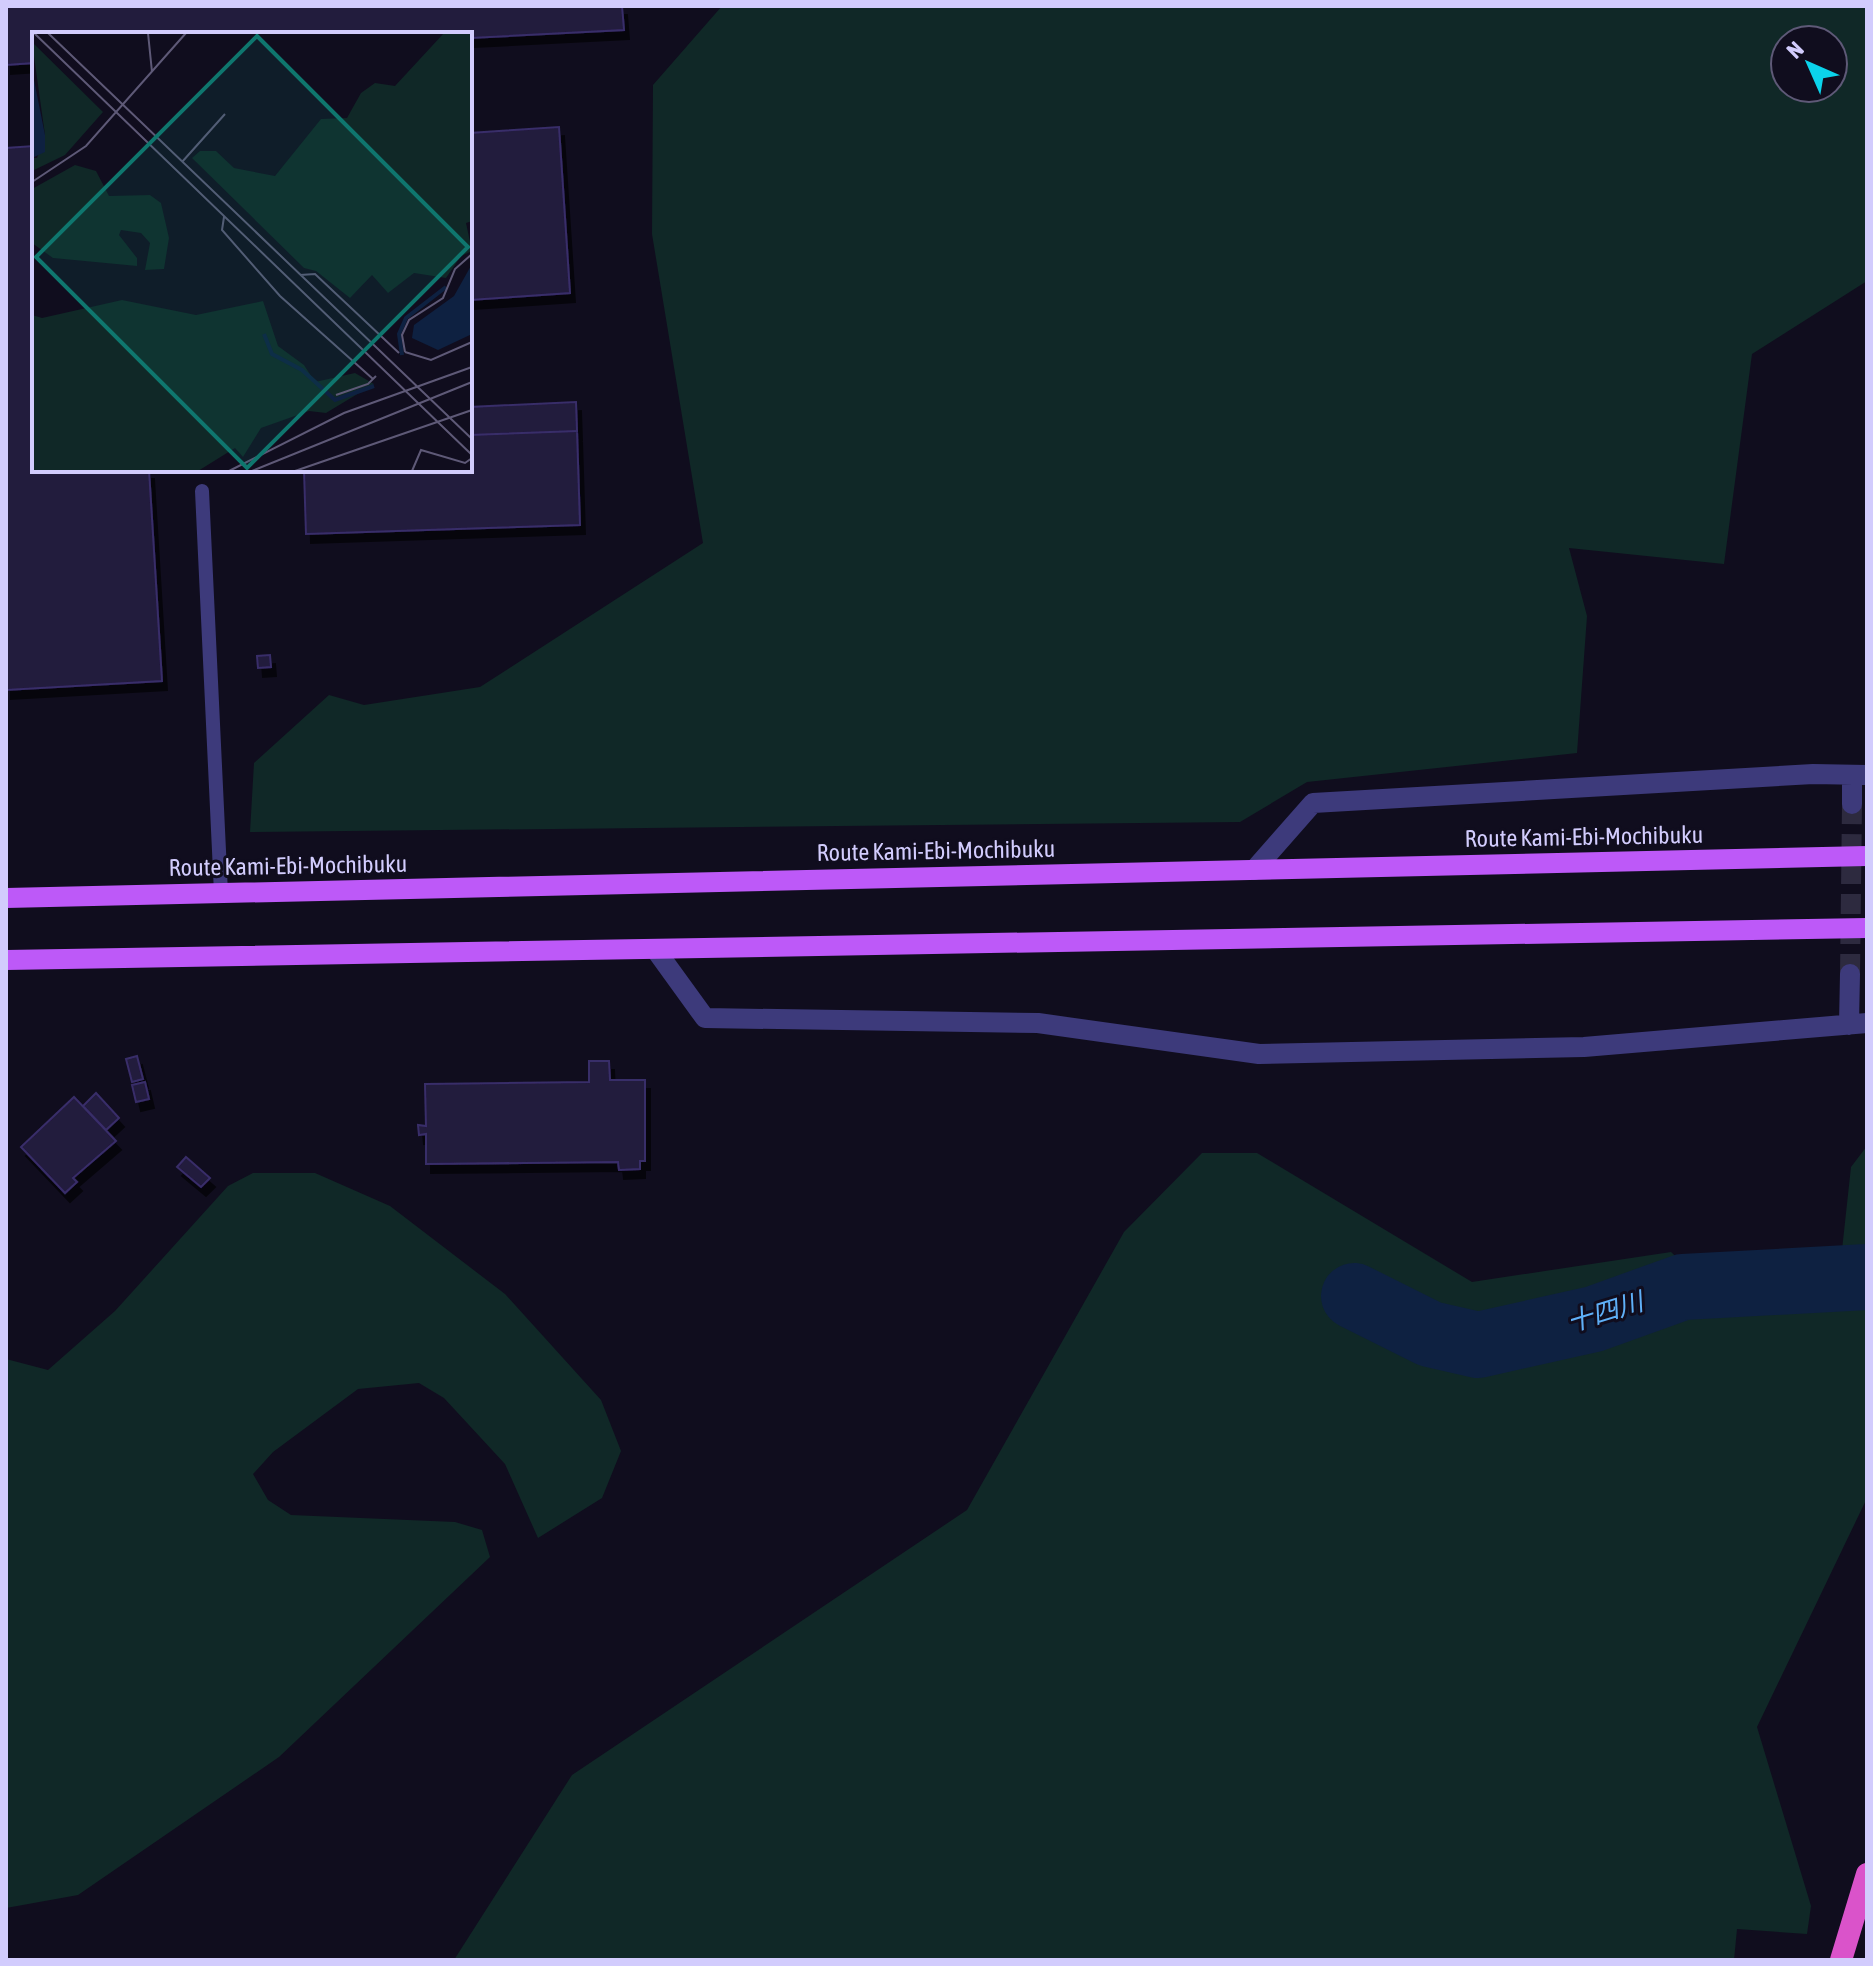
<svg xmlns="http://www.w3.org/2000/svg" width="1873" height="1966" font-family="'Asap Condensed','Noto Sans JP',sans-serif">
<defs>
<filter id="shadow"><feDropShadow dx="5" dy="9" stdDeviation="0" flood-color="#0009"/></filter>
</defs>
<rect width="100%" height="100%" fill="#100d1e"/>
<path fill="#102827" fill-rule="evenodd" d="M722,6h1145v275l-115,73 -28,210 -155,-16 18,68 -10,137 -270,29 -67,40 -990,10 4,-69 75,-68 35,10 116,-18 223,-144 -51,-309 1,-149zM1785,40h48v48h-48z
M1867,1146v352l-110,229 54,179 -4,28 -70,-5 -3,31h-1280l118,-185 395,-265 157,-278 78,-79h55l215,129 199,-30 20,19 107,11 44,-32 9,-83z
M253,1173h62l75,33 115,88 96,106 20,51 -19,47 -64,40 -33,-74 -61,-66 -25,-15 -61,6 -85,63 -20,22 15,26 23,15 164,7 27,8 8,27 -211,200 -201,138 -72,13v-549l42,11 67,-59 113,-125z"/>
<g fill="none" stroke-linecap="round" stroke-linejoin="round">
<path stroke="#0e2141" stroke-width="66" d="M1354,1296l76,38 48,11 116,-26 89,-32 184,-10"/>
</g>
<path fill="#221a3e" stroke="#392d69" stroke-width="2" filter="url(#shadow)" d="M6,6h616l2,24 -154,8v-4h-436v29l-28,2z
M559,127l11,166 -100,7v-167z
M34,146v324h115l13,211 -156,9v-542z
M576,402l1,29 -107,4v-28z
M577,431l3,94 -274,9 -2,-64h166v-35z
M270,655l1,12 -13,1 -1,-12z
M137,1056l6,23 -11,3 -6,-23z
M589,1061h20l1,19h35v81h-5v8l-21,1 -1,-8 -192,2v-30l-7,1 -1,-10 8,1 -1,-42 164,-2z
M145,1082l4,17 -13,3 -4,-17z
M96,1093l23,25 -13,12 -23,-24z
M74,1097l42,44 -43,37 4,4 -12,11 -44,-46z
M186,1157l24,21 -9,9 -24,-20z"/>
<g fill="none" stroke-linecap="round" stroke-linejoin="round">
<path stroke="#2d2a3f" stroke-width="20" stroke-dasharray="20 10" stroke-linecap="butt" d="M1850,974l2,-170"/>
<path stroke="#3d3a7b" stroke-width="14" d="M202,491l19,402"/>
<path stroke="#3d3a7b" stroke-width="20" d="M1852,775v29
M1254,870l59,-67 500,-29 54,1
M655,949l50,69 333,5 221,31 325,-7 283,-24
M1849,1025l1,-51"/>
<path stroke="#bd59f8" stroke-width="20" d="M6,898l1861,-42
M6,960l1861,-32"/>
<path stroke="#da53ca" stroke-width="22" d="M1841,1960l26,-86"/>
</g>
<g text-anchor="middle" stroke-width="6" stroke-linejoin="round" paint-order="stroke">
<g font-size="24" fill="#d2ccfd" stroke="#100d1e">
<text transform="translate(1584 837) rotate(-1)" y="8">Route Kami-Ebi-Mochibuku</text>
<text transform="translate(936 851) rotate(-1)" y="8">Route Kami-Ebi-Mochibuku</text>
<text transform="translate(288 866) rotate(-1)" y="8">Route Kami-Ebi-Mochibuku</text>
</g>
<g font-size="26" font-style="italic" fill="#5fb0f8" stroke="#100d1e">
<text transform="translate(1605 1312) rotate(-17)" y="9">十四川</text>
</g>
</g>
<g transform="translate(32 32)">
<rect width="440" height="440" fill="#100d1e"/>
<path d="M412,1h28v188l-6,2 6,28 -11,5 -15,22 -32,-5 -26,20 -16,-18 -22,23 -34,-27 -12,-3 -112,-110 8,-7h16l18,17 41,8 46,-57 26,-1 14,-25 14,-10 20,3zM0,10l71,70 -38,43 -33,16v-13h5l8,-23zM43,133l21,6 13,25 41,-1 11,8 8,35 -5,31 -19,1 5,-27 -9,-10 -20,-3 -2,5 18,23v8l-84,-8 -21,-15v-54zM90,268l74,15 67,-14 15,45 26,19 11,17 40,-9 19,11 -48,29 -17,-2 -48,17 -18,29 -8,-9 -37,23h-166v-156l10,3z" fill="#102827"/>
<path d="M0,38l13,65v17l-13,6zM440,232v70l-34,16 -26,-12 2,-13 40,-29z" fill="#0e2141"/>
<path fill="none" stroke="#0e2141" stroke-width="4" d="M232,302l8,20 30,16 33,30 39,-14M370,323l-3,-21 7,-16 40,-31"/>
<path fill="none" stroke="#5e5977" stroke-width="2" d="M2,1l438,422M16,1l424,406M116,1l4,39M150,130l43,-48M0,150l54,-36 100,-113M192,185l-2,13 58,66 93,83M268,243l15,-1 84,79M373,320l-3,-17 7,-15 34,-22 12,-29 17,-15M373,320l26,8 41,-18M304,363l32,-11 8,-8M197,439l115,-58 128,-46M220,439l220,-89M263,439l177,-61M380,439l9,-21 44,13 7,-5"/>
<path fill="#0f766e" fill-opacity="0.15" stroke="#0f766e" stroke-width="4" d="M225,4l211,211 -221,221 -211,-211z"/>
<rect width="440" height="440" fill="none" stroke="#d2ccfd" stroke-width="4"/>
</g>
<rect width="1873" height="1966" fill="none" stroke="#d2ccfd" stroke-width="16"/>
<g transform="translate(1809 64) rotate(315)"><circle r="38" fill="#100d1e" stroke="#5e5977" stroke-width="2"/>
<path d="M0-6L14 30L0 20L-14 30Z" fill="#0bd3eb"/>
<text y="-12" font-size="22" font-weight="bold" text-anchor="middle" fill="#d2ccfd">N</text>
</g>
</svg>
